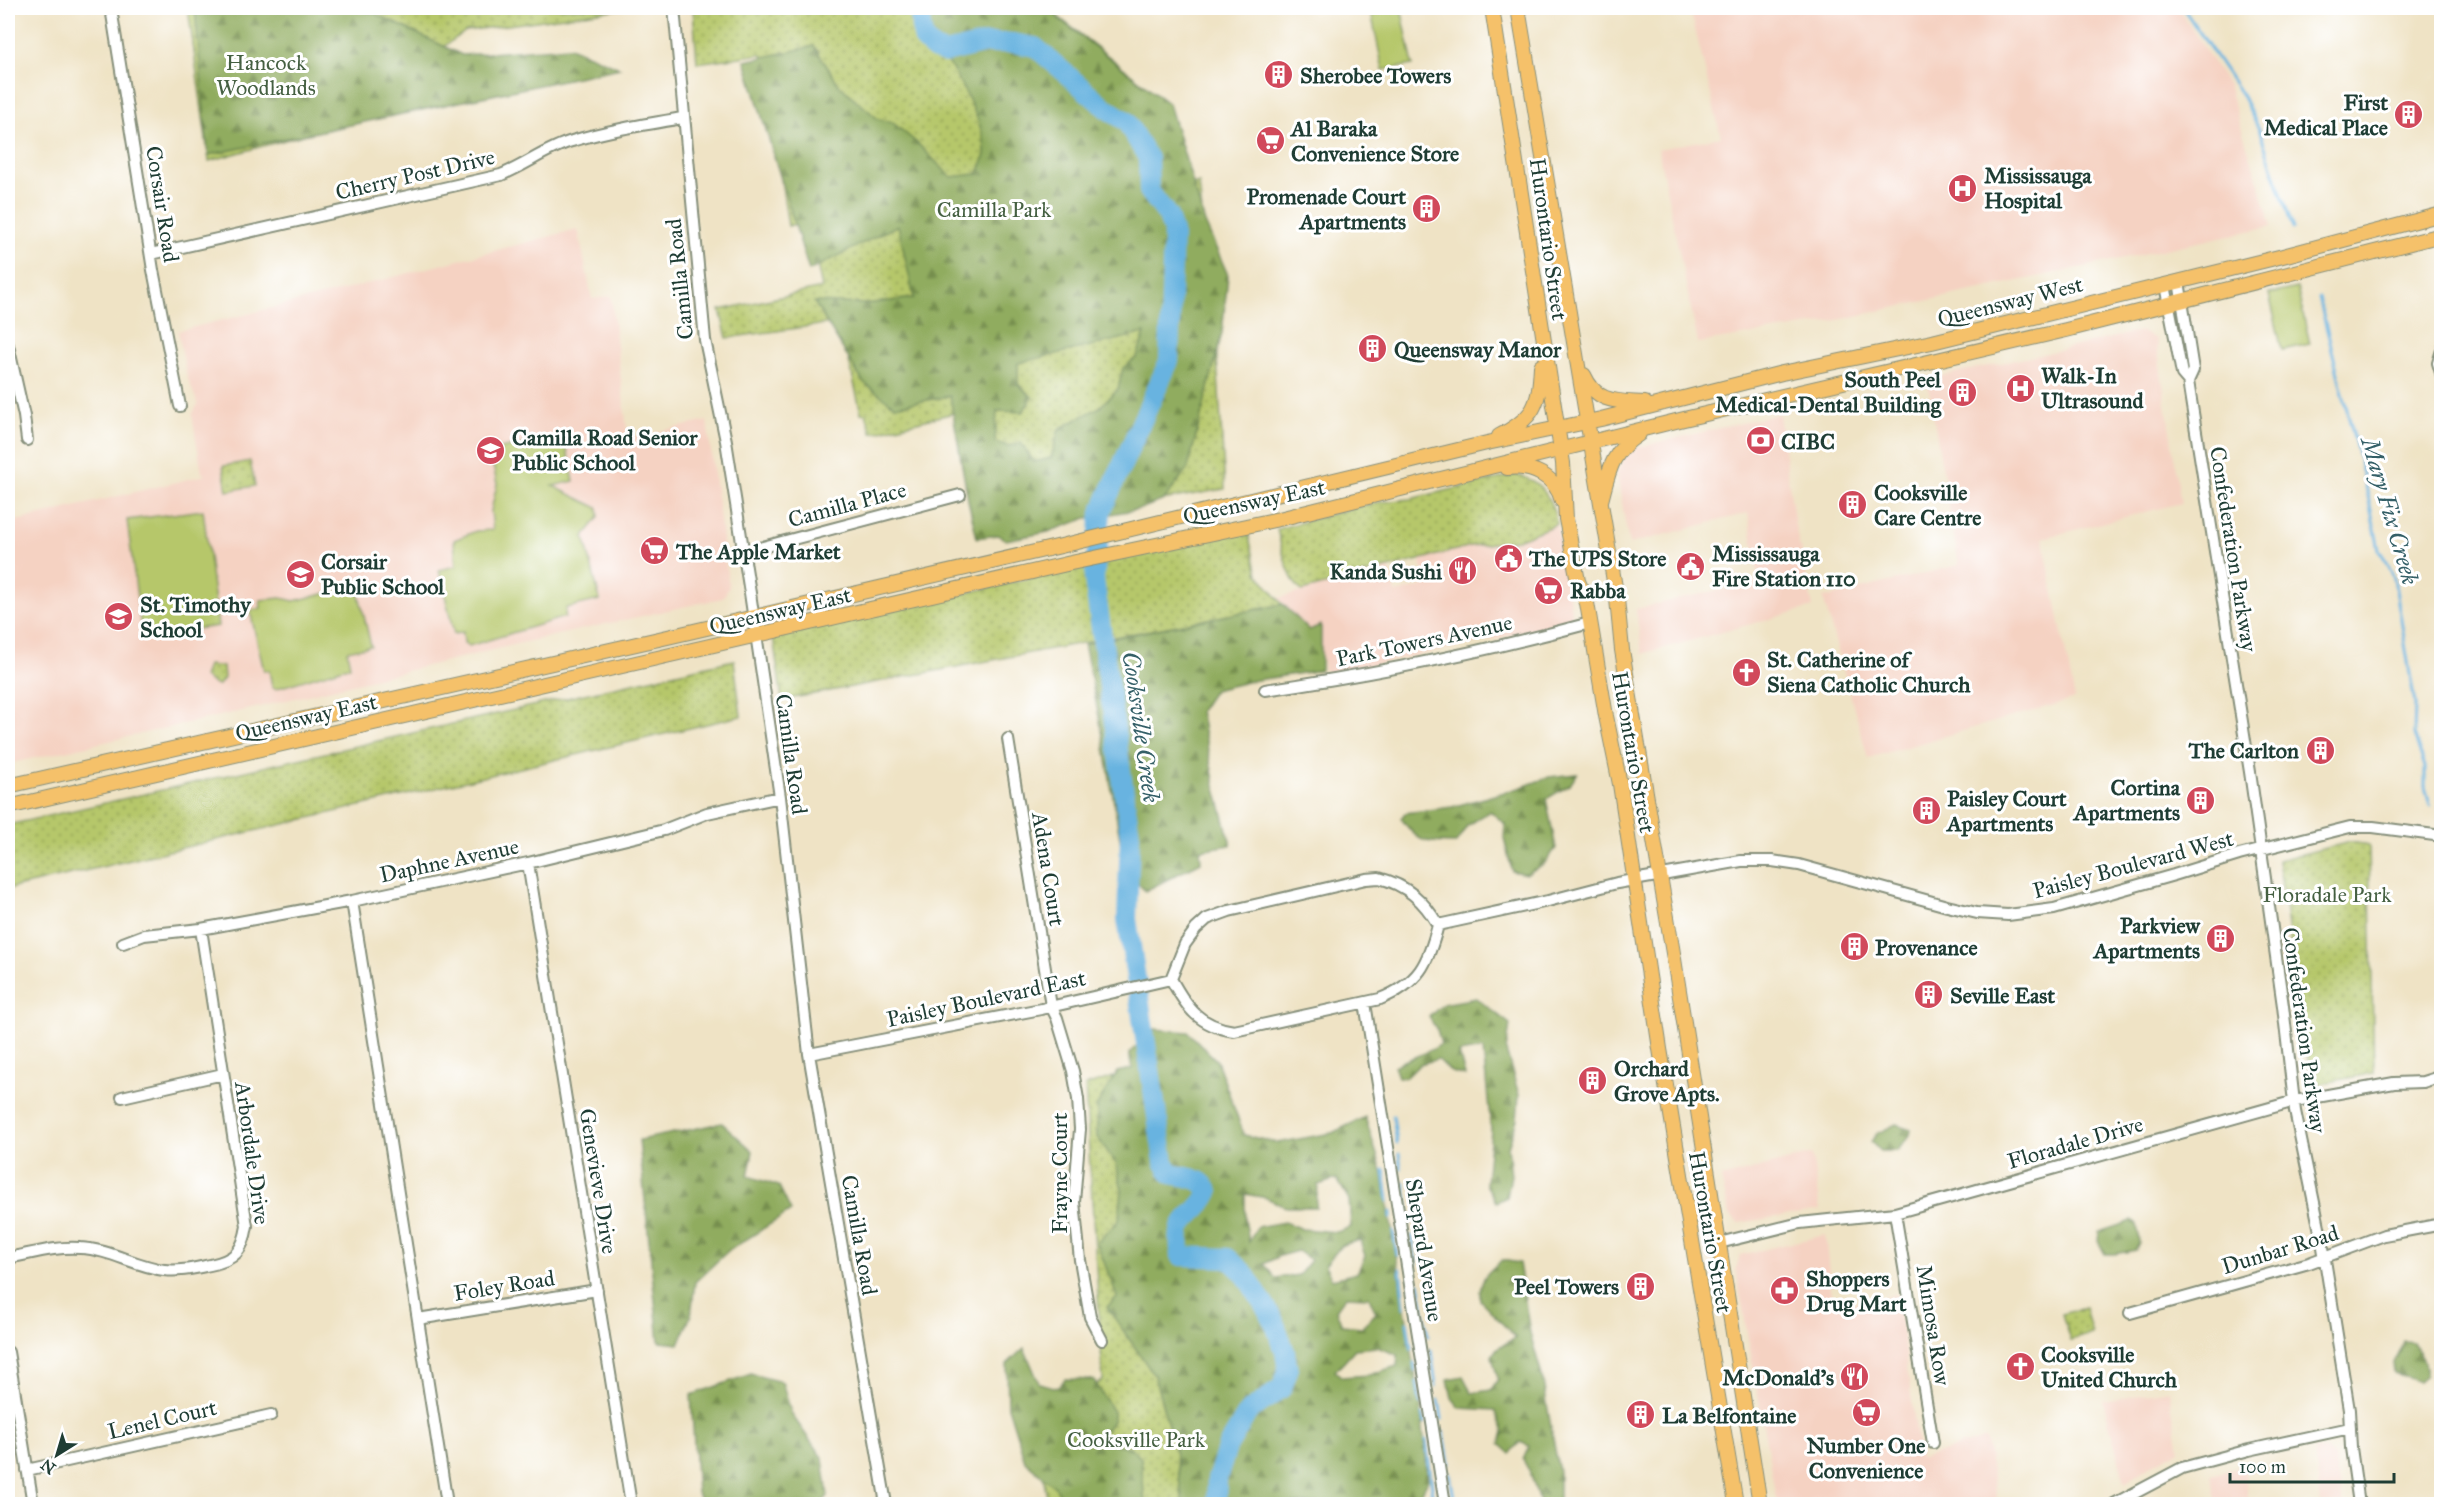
<svg xmlns="http://www.w3.org/2000/svg" width="2449" height="1512" font-family="'IM FELL Great Primer',serif">
<defs>
<pattern id="green-dots" width="8" height="8" patternUnits="userSpaceOnUse" patternTransform="scale(1.5)"><rect width="8" height="8" fill="#b6c76a"/><path d="M2 2h.1M6 6h.1" fill="none" stroke="#93a358" stroke-width="1.8" stroke-linecap="round"/></pattern>
<pattern id="forest-firs" width="22" height="20" patternUnits="userSpaceOnUse" patternTransform="scale(1.5)"><rect width="22" height="20" fill="#90ac5e"/><path d="M5 1l3.5 6h-7zM16 11l3.5 6h-7z" fill="#758d4e"/></pattern>
</defs>
<rect width="100%" height="100%" fill="#fff"/>
<filter id="ink" filterUnits="userSpaceOnUse"><feTurbulence type="fractalNoise" baseFrequency=".0167" numOctaves="2"/><feDisplacementMap in="SourceGraphic" scale="12" xChannelSelector="R" yChannelSelector="G"/><feConvolveMatrix kernelMatrix="1 2 1 2 8 2 1 2 1" color-interpolation-filters="sRGB"/></filter>
<filter id="wash" filterUnits="userSpaceOnUse"><feTurbulence type="fractalNoise" baseFrequency=".008" numOctaves="4" result="noise"/><feDisplacementMap in="SourceGraphic" scale="24" xChannelSelector="R" yChannelSelector="G"/><feGaussianBlur stdDeviation="1.35" result="paint"/><feColorMatrix in="noise" values="0 0 0 0 0 0 0 0 0 0 0 0 0 0 0 0 0 1.4 0 .05"/><feComposite in="paint" operator="in"/></filter>
<g filter="url(#wash)">
<rect width="100%" height="100%" fill="#efe3c5"/>
<path fill="#f5d2c2" d="M1690,8h488l50,77 44,141 -448,97 -126,20 -40,-194 63,-12z
M578,229l14,70 19,-3 17,142 79,-17 22,166 -6,11 -202,45 -275,67 -238,54v-241l197,-48 -3,-2 -10,-58 6,-11 -11,-27 -9,-46 143,-35z
M2140,331l16,8 25,164 -138,35 32,161 -207,59 -45,-160 136,-33 -32,-186 112,-24z
M1779,414l16,111 18,82 -171,47 -6,-45 123,-28 -11,-68 -119,31 -12,-70 6,-13 8,-12z
M1557,524l16,98 -243,52 -6,-5 -5,-40 -9,3 -31,-34 110,-30 7,25 30,-8 -6,-25 51,-14 46,-6z
M1812,1154l8,56 -82,13 -8,-8 -9,-37z
M1825,1235l8,72 64,-13 23,165 66,-21 12,66h-221l-41,-235 4,-14z
M2169,1390l10,60 -28,15 -26,18 -22,-82z
M2314,1449l11,2 9,7 9,46h-22z
M2244,1466l5,38h-32l-6,-29z"/>
<path fill="url(#green-dots)" stroke="#6a824f" stroke-width="1.5" d="M188,8h438l-160,23 -57,40 -48,48 -152,42z
M693,8h354l111,87 21,94 20,-6 18,175 8,131 -244,43 -27,-119 -82,20 -6,-19 -5,-1 -21,-91 -113,16 -7,-28 102,-22 -14,-67 -20,5 -26,-172 -65,9z
M250,461l5,25 -28,5 -4,-25z
M1515,475c27,4 37,24 42,49l-40,16 -46,6 -169,45c-14,-10 -21,-45 -25,-62l96,-26 37,-4z
M1247,529l11,45 25,31 -501,95 -9,-63z
M734,660l7,56 -733,173v-64z
M208,665l15,2 1,11 -5,7h-4l-11,-8z
M2350,842l19,3 5,228 -55,11 -8,-6 -33,-218z
M1142,1068l73,436h-167l-16,-90 71,-33 -18,-295z
M2085,1308l7,26 -22,6 -8,-26z"/>
<path fill="url(#forest-firs)" stroke="#587449" stroke-width="1.5" fill-rule="evenodd" d="M195,8h154l25,5 88,42 108,-8 50,21 -412,87z
M909,8h143l7,11 110,85 36,119 23,52 -6,58 -34,135 -24,32 -24,9 -53,9 -39,14 -42,8 -8,-5 -21,3 -9,-38 -18,-104 -55,10 -32,-24 -49,-80 51,2 49,-6 -16,-73 -89,46 -64,-210 69,-15 25,39 39,34 15,4 24,20 34,34 26,-3c3,-6 8,-15 8,-22 0,-38 -51,-116 -76,-144zM1145,333l-8,24 -14,11 -5,21 -18,18 -41,22 -8,29 -17,4 -13,-19 -13,3 -13,-4 2,-31 26,1 9,-15 -14,-13v-21z
M1283,604l26,26 12,-5v45l-70,11 -37,9 -14,21 15,74 16,60 -31,5 1,12 -56,29 -20,-22 -22,-133 -19,-92z
M1577,774l-7,11 -24,14 10,49 -12,16 -18,10 -14,-3 -8,-33 1,-14 -15,-13 -23,15 -11,17c-31,-1 -37,2 -55,-25l4,-5 47,-6 67,-19 30,-11z
M1476,998l34,26 -4,27 13,44 -2,24 -9,28 3,28 -4,22 -11,5 -10,-18 5,-54 -8,-81 -24,4 6,23 -14,-4 -13,-13 -18,5 -13,13h-9l-4,-11c16,-9 32,-11 47,-22l-4,-14 -8,-13 14,-13z
M1155,1029l33,3 29,29 27,74 33,8 55,-10 33,-16 18,57 38,234 7,72 -12,24h-233l-8,-54 -21,-75 -47,-68 10,-10 -20,-54 22,-23 3,-30 -6,-27 -19,-26v-31l20,-34 15,-3 -3,-16zM1337,1179l12,21 2,27 -14,5 -35,-3 -18,-7 -27,5 -8,15 -4,-24v-24l22,4 18,9h31l2,-22zM1360,1240l5,16 -8,17 -25,6 -7,-14 17,-20zM1298,1251l13,9 -12,15 -24,3 -11,-14 15,-8zM1346,1296l23,1 7,16 -14,14 -20,-2 -6,-15zM1377,1347l21,8 -1,11 -28,9 -27,2 -7,-6 20,-22z
M722,1123l31,28 -5,25 31,10 12,25 -63,40 -33,31 -4,33 -12,29 -20,-2 -20,-202z
M1896,1124l15,5 -1,6 -13,16h-17l-9,-9 5,-8z
M2132,1221l5,3 2,19 -3,7 -22,4h-9l-7,-13 1,-9z
M1502,1260l17,3 11,70 12,43 17,96v32h-19l-10,-32 -7,-12 6,-14 -9,-4 -10,11 -10,-9 4,-12 -9,-22 -35,-2 -8,-10 -4,-19 15,-3 9,17 19,-3 7,-11 -6,-23 5,-8 19,-10 -36,-38c-1,-21 6,-27 22,-40z
M2404,1341l9,1 13,25v8l-7,6c-9,-5 -16,-4 -25,-8l-1,-10z
M1024,1348l15,35 19,5 7,-9 29,1 19,32v9l-12,14 9,8 20,4 11,11 4,46h-80l-9,-16 -31,-27 -17,-54 -1,-43z
M751,1374l31,8 10,33 31,44 5,37 -7,8h-119l-5,-11 -6,-98z"/>
<path fill="#b6c76a" stroke="#6a824f" stroke-width="1.5" d="M1401,8l12,57 -30,5 -12,-58z
M2297,288l13,56 -28,6 -13,-56z
M564,436l10,45 -21,5 45,22 1,9 -15,19 16,64 -34,8 -1,9 -96,29 -5,-3 -1,-11 -9,2 -15,-64 17,-4 -2,-26 22,-9 17,-1 -2,-19 6,-27 -7,-33z
M203,510l15,116 -76,10 -15,-116z
M357,586l14,60 -24,5 3,15 -75,23 -3,-2 -3,-17 -5,1 -14,-60 11,-3 -1,-8 21,-2 13,3z"/>
<g fill="none" stroke-linecap="round" stroke-linejoin="round">
<path stroke="#67b3e0" stroke-width="3" d="M2183,8l59,87 17,34 34,99
M2319,298l47,188 13,64 8,12 7,16 21,126 -1,30 11,33v21l5,17
M1393,1116l4,27
M1399,1154l2,15
M1384,1170l4,31
M1404,1183l6,40
M1391,1212v6
M1393,1231l4,24
M1412,1236l4,28
M1400,1269l4,39
M1419,1283l9,53
M1407,1322l4,27
M1431,1350l5,36
M1414,1364l1,6
M1417,1382l3,21
M1439,1400l3,19
M1422,1414l2,9
M1444,1432l5,31
M1426,1440l7,56
M1450,1474l5,30"/>
<path stroke="#67b3e0" stroke-width="20" d="M920,8l1,19 3,13 10,9 11,4 41,-10h27l22,4 72,62 19,12 22,37 1,33 19,25 5,16 -4,129 -68,151 -7,67 36,256 -3,84 37,243 7,12c16,4 30,2 38,18 -14,30 -36,20 -28,64l47,2 16,15 29,46 12,33 3,19 -6,17 -34,24 -21,36 -10,31 -1,25"/>
</g>
</g>
<g filter="url(#ink)">
<g fill="none" stroke-linecap="round" stroke-linejoin="round">
<defs>
<path id="minor" d="M111,8l42,262 27,136
M674,8l31,332 21,101 24,152 30,204 29,257 77,450
M151,254l350,-79c25,-10 46,-27 71,-34 36,-11 75,-17 111,-23
M2179,281l14,89 -5,11
M2165,285l17,89 6,7 62,391 33,234 12,105 27,130 27,169 2,38 8,56
M8,345l16,71 3,24
M2442,350l-4,13 4,13
M744,552l216,-57
M1265,690c109,-16 218,-38 325,-67
M1008,739l43,267 6,12 16,53 5,28 2,30 -6,73 6,58 10,57 12,23
M528,863l103,641
M1379,878c28,7 45,23 59,47 -10,39 -19,58 -58,74l-146,32c-35,-5 -47,-23 -63,-52l14,-35 11,-15 11,-10 22,-8 137,-32z
M352,901l95,603
M1438,925l110,-24 69,-18 124,-22h31l27,4 148,41 30,7 31,2 46,-6 120,-34 65,-20 111,-28h23l69,9
M123,943l21,-8 57,-6 151,-28 176,-38 136,-33 43,-17 73,-16
M1365,1003l80,501
M809,1054l232,-45 130,-30
M122,1097l101,-23
M1895,1213l38,230
M1719,1243l81,-20 95,-10 400,-112 99,-18 29,-1 19,-6
M8,1258c23,-4 48,-12 72,-10 29,1 55,18 84,22 16,2 31,-2 46,-5 25,-5 33,-14 37,-39l-46,-297
M2130,1313l179,-50 75,-28 58,-11
M418,1319l179,-29
M8,1352l25,152
M27,1470l244,-55
M2114,1504l68,-36 67,-18 101,-22"/>
<path id="major" d="M1492,8l71,455 3,56 12,62 9,22 19,113 14,68 40,265 76,455
M1518,8l99,591 5,51 52,309 86,545
M1584,375c13,29 33,26 61,28
M1499,436c36,-19 40,-30 42,-70
M1507,468c24,-3 49,8 55,33
M1601,501c8,-30 10,-49 38,-67
M8,786l664,-150 389,-90 426,-103 114,-24 181,-46 150,-31 347,-85 163,-43
M8,807l1063,-244 208,-44 405,-100 382,-89 376,-95"/>
</defs>
<use href="#minor" stroke="#87907c" stroke-width="14"/>
<use href="#major" stroke="#87907c" stroke-width="16"/>
<use href="#minor" stroke="#fff" stroke-width="10"/>
<use href="#major" stroke="#f5c16b" stroke-width="14"/>
</g>
</g>
<defs>
<symbol id="building-disc" viewBox="-11 -11 22 22"><circle r="9.5" fill="#d1495b" stroke="#fff"/><path d="M-4-6H4V6H1V3H-1V6H-4ZM-2.5-4.3h1.7v1.8h-1.7ZM.8-4.3h1.7v1.8H.8ZM-2.5-1h1.7V.8h-1.7ZM.8-1h1.7V.8H.8Z" fill="#fff"/></symbol>
<symbol id="supermarket-disc" viewBox="-11 -11 22 22"><circle r="9.5" fill="#d1495b" stroke="#fff"/><path d="M-6-5.5h2.5l.6 2H6L4.5 2H-2.5L-4.4-4H-6ZM-1.5 3.2a1.3 1.3 0 1 0 .1 0ZM3 3.2a1.3 1.3 0 1 0 .1 0Z" fill="#fff"/></symbol>
<symbol id="hospital-disc" viewBox="-11 -11 22 22"><circle r="9.5" fill="#d1495b" stroke="#fff"/><path d="M-5-5h3v3.5h4V-5h3V5h-3V1.5h-4V5h-3Z" fill="#fff"/></symbol>
<symbol id="bank-disc" viewBox="-11 -11 22 22"><circle r="9.5" fill="#d1495b" stroke="#fff"/><path d="M-6-4H6V4H-6ZM0-2.3a2.3 2.3 0 1 0 0 4.6a2.3 2.3 0 1 0 0-4.6Z" fill="#fff"/></symbol>
<symbol id="school-disc" viewBox="-11 -11 22 22"><circle r="9.5" fill="#d1495b" stroke="#fff"/><path d="M0-5L7-2L0 1L-7-2ZM-4 1L0 2.5L4 1V4Q0 6-4 4Z" fill="#fff"/></symbol>
<symbol id="civic-disc" viewBox="-11 -11 22 22"><circle r="9.5" fill="#d1495b" stroke="#fff"/><path d="M-.6-6.5H3V-4.5H.6V-3L4-1V1h2V6H-6V1h2V-1L-.6-3ZM-1.2 2.5V6h2.4V2.5Z" fill="#fff"/></symbol>
<symbol id="restaurant-disc" viewBox="-11 -11 22 22"><circle r="9.5" fill="#d1495b" stroke="#fff"/><path d="M-5-6h1v4h1v-4h1v4h1v-4h1v5L-1.5 .5V6h-2V.5L-5-1ZM5-6V6H3V1.5H1.5Q1.5-4 5-6Z" fill="#fff"/></symbol>
<symbol id="church-disc" viewBox="-11 -11 22 22"><circle r="9.5" fill="#d1495b" stroke="#fff"/><path d="M-1.2-6h2.4v3.5h3.3v2.4h-3.3V6h-2.4V-.1h-3.3v-2.4h3.3Z" fill="#fff"/></symbol>
<symbol id="pharmacy-disc" viewBox="-11 -11 22 22"><circle r="9.5" fill="#d1495b" stroke="#fff"/><path d="M-2-6h4v4h4v4h-4v4h-4v-4h-4v-4h4Z" fill="#fff"/></symbol>
</defs>
<g fill-rule="evenodd">
<use href="#building-disc" x="1262" y="58" width="33" height="33"/>
<use href="#building-disc" x="2392" y="98" width="33" height="33"/>
<use href="#supermarket-disc" x="1254" y="124" width="33" height="33"/>
<use href="#hospital-disc" x="1946" y="172" width="33" height="33"/>
<use href="#building-disc" x="1410" y="192" width="33" height="33"/>
<use href="#building-disc" x="1356" y="332" width="33" height="33"/>
<use href="#hospital-disc" x="2004" y="372" width="33" height="33"/>
<use href="#building-disc" x="1946" y="376" width="33" height="33"/>
<use href="#bank-disc" x="1744" y="424" width="33" height="33"/>
<use href="#school-disc" x="474" y="434" width="33" height="33"/>
<use href="#building-disc" x="1836" y="488" width="33" height="33"/>
<use href="#supermarket-disc" x="638" y="534" width="33" height="33"/>
<use href="#civic-disc" x="1492" y="542" width="33" height="33"/>
<use href="#civic-disc" x="1674" y="550" width="33" height="33"/>
<use href="#restaurant-disc" x="1446" y="554" width="33" height="33"/>
<use href="#school-disc" x="284" y="558" width="33" height="33"/>
<use href="#supermarket-disc" x="1532" y="574" width="33" height="33"/>
<use href="#school-disc" x="102" y="600" width="33" height="33"/>
<use href="#church-disc" x="1730" y="656" width="33" height="33"/>
<use href="#building-disc" x="2304" y="734" width="33" height="33"/>
<use href="#building-disc" x="2184" y="784" width="33" height="33"/>
<use href="#building-disc" x="1910" y="794" width="33" height="33"/>
<use href="#building-disc" x="2204" y="922" width="33" height="33"/>
<use href="#building-disc" x="1838" y="930" width="33" height="33"/>
<use href="#building-disc" x="1912" y="978" width="33" height="33"/>
<use href="#building-disc" x="1576" y="1064" width="33" height="33"/>
<use href="#building-disc" x="1624" y="1270" width="33" height="33"/>
<use href="#pharmacy-disc" x="1768" y="1274" width="33" height="33"/>
<use href="#church-disc" x="2004" y="1350" width="33" height="33"/>
<use href="#restaurant-disc" x="1838" y="1360" width="33" height="33"/>
<use href="#supermarket-disc" x="1850" y="1396" width="33" height="33"/>
<use href="#building-disc" x="1624" y="1398" width="33" height="33"/>
</g>
<g text-anchor="middle" stroke-width="6" stroke-linejoin="round" paint-order="stroke">
<g font-size="22" fill="#456042" stroke="#fff">
<text x="266" y="70">Hancock<tspan x="266" dy="25">Woodlands</tspan></text>
<text x="994" y="217">Camilla Park</text>
<text x="2327" y="902">Floradale Park</text>
<text x="1136" y="1447">Cooksville Park</text>
</g>
<g font-size="22" font-weight="bold" fill="#1f3d34" stroke="#fff" text-anchor="start">
<text x="1300" y="83">Sherobee Towers</text>
<text x="2388" y="110" text-anchor="end">First<tspan x="2388" dy="25">Medical Place</tspan></text>
<text x="1291" y="136">Al Baraka<tspan x="1291" dy="25">Convenience Store</tspan></text>
<text x="1984" y="183">Mississauga<tspan x="1984" dy="25">Hospital</tspan></text>
<text x="1406" y="204" text-anchor="end">Promenade Court<tspan x="1406" dy="25">Apartments</tspan></text>
<text x="1394" y="357">Queensway Manor</text>
<text x="2041" y="383">Walk-In<tspan x="2041" dy="25">Ultrasound</tspan></text>
<text x="1941" y="387" text-anchor="end">South Peel<tspan x="1941" dy="25">Medical-Dental Building</tspan></text>
<text x="512" y="445">Camilla Road Senior<tspan x="512" dy="25">Public School</tspan></text>
<text x="1781" y="449">CIBC</text>
<text x="1874" y="500">Cooksville<tspan x="1874" dy="25">Care Centre</tspan></text>
<text x="676" y="559">The Apple Market</text>
<text x="1712" y="561">Mississauga<tspan x="1712" dy="25">Fire Station 110</tspan></text>
<text x="1529" y="566">The UPS Store</text>
<text x="321" y="569">Corsair<tspan x="321" dy="25">Public School</tspan></text>
<text x="1442" y="579" text-anchor="end">Kanda Sushi</text>
<text x="1570" y="598">Rabba</text>
<text x="140" y="612">St. Timothy<tspan x="140" dy="25">School</tspan></text>
<text x="1767" y="667">St. Catherine of<tspan x="1767" dy="25">Siena Catholic Church</tspan></text>
<text x="2299" y="758" text-anchor="end">The Carlton</text>
<text x="2180" y="795" text-anchor="end">Cortina<tspan x="2180" dy="25">Apartments</tspan></text>
<text x="1947" y="806">Paisley Court<tspan x="1947" dy="25">Apartments</tspan></text>
<text x="2200" y="933" text-anchor="end">Parkview<tspan x="2200" dy="25">Apartments</tspan></text>
<text x="1875" y="955">Provenance</text>
<text x="1950" y="1003">Seville East</text>
<text x="1614" y="1076">Orchard<tspan x="1614" dy="25">Grove Apts.</tspan></text>
<text x="1806" y="1286">Shoppers<tspan x="1806" dy="25">Drug Mart</tspan></text>
<text x="1619" y="1294" text-anchor="end">Peel Towers</text>
<text x="2041" y="1362">Cooksville<tspan x="2041" dy="25">United Church</tspan></text>
<text x="1834" y="1385" text-anchor="end">McDonald's</text>
<text x="1662" y="1423">La Belfontaine</text>
<text x="1866" y="1453" text-anchor="middle">Number One<tspan x="1866" dy="25">Convenience</tspan></text>
</g>
<g font-size="22" fill="#1f3d34" stroke="#fff">
<text transform="translate(415 174) rotate(-13)" y="8">Cherry Post Drive</text>
<text transform="translate(163 204) rotate(81)" y="8">Corsair Road</text>
<text transform="translate(1549 239) rotate(82)" y="8">Hurontario Street</text>
<text transform="translate(679 279) rotate(-96)" y="8">Camilla Road</text>
<text transform="translate(2010 301) rotate(-14)" y="8">Queensway West</text>
<text transform="translate(1254 501) rotate(-12)" y="8">Queensway East</text>
<text transform="translate(847 504) rotate(-15)" y="8">Camilla Place</text>
<text transform="translate(2234 549) rotate(81)" y="8">Confederation Parkway</text>
<text transform="translate(780 610) rotate(-13)" y="8">Queensway East</text>
<text transform="translate(1424 640) rotate(-12)" y="8">Park Towers Avenue</text>
<text transform="translate(306 717) rotate(-13)" y="8">Queensway East</text>
<text transform="translate(1634 752) rotate(80)" y="8">Hurontario Street</text>
<text transform="translate(792 754) rotate(82)" y="8">Camilla Road</text>
<text transform="translate(449 860) rotate(-12)" y="8">Daphne Avenue</text>
<text transform="translate(2133 864) rotate(-15)" y="8">Paisley Boulevard West</text>
<text transform="translate(1049 869) rotate(81)" y="8">Adena Court</text>
<text transform="translate(986 998) rotate(-12)" y="8">Paisley Boulevard East</text>
<text transform="translate(2305 1030) rotate(82)" y="8">Confederation Parkway</text>
<text transform="translate(2075 1142) rotate(-16)" y="8">Floradale Drive</text>
<text transform="translate(253 1153) rotate(82)" y="8">Arbordale Drive</text>
<text transform="translate(1059 1173) rotate(-90)" y="8">Frayne Court</text>
<text transform="translate(599 1181) rotate(81)" y="8">Genevieve Drive</text>
<text transform="translate(1711 1232) rotate(80)" y="8">Hurontario Street</text>
<text transform="translate(860 1235) rotate(80)" y="8">Camilla Road</text>
<text transform="translate(2280 1249) rotate(-17)" y="8">Dunbar Road</text>
<text transform="translate(1425 1250) rotate(81)" y="8">Shepard Avenue</text>
<text transform="translate(504 1285) rotate(-9)" y="8">Foley Road</text>
<text transform="translate(1934 1325) rotate(81)" y="8">Mimosa Row</text>
<text transform="translate(162 1419) rotate(-13)" y="8">Lenel Court</text>
</g>
<g font-size="24" font-style="italic" fill="#356068" stroke="#fff">
<text transform="translate(2390 511) rotate(74)" y="8">Mary Fix Creek</text>
<text transform="translate(1141 727) rotate(82)" y="8">Cooksville Creek</text>
</g>
</g>
<rect width="2449" height="1512" fill="none" stroke="#fff" stroke-width="30"/>
<g transform="translate(57 1455) rotate(217)" stroke="#ffffff" stroke-width="4.5" paint-order="stroke">
<path d="M0-4.5L10 22L0 15L-10 22Z" fill="#1f3d34"/>
<text y="-9" font-size="16" font-weight="bold" text-anchor="middle" fill="#1f3d34">N</text>
</g>
<path d="M2230 1473v9h164v-9" fill="none" stroke="#1f3d34" stroke-width="3"/>
<text x="2239" y="1473" font-size="18" fill="#1f3d34" stroke="#ffffff" stroke-width="4.5" paint-order="stroke">100 m</text>
</svg>
